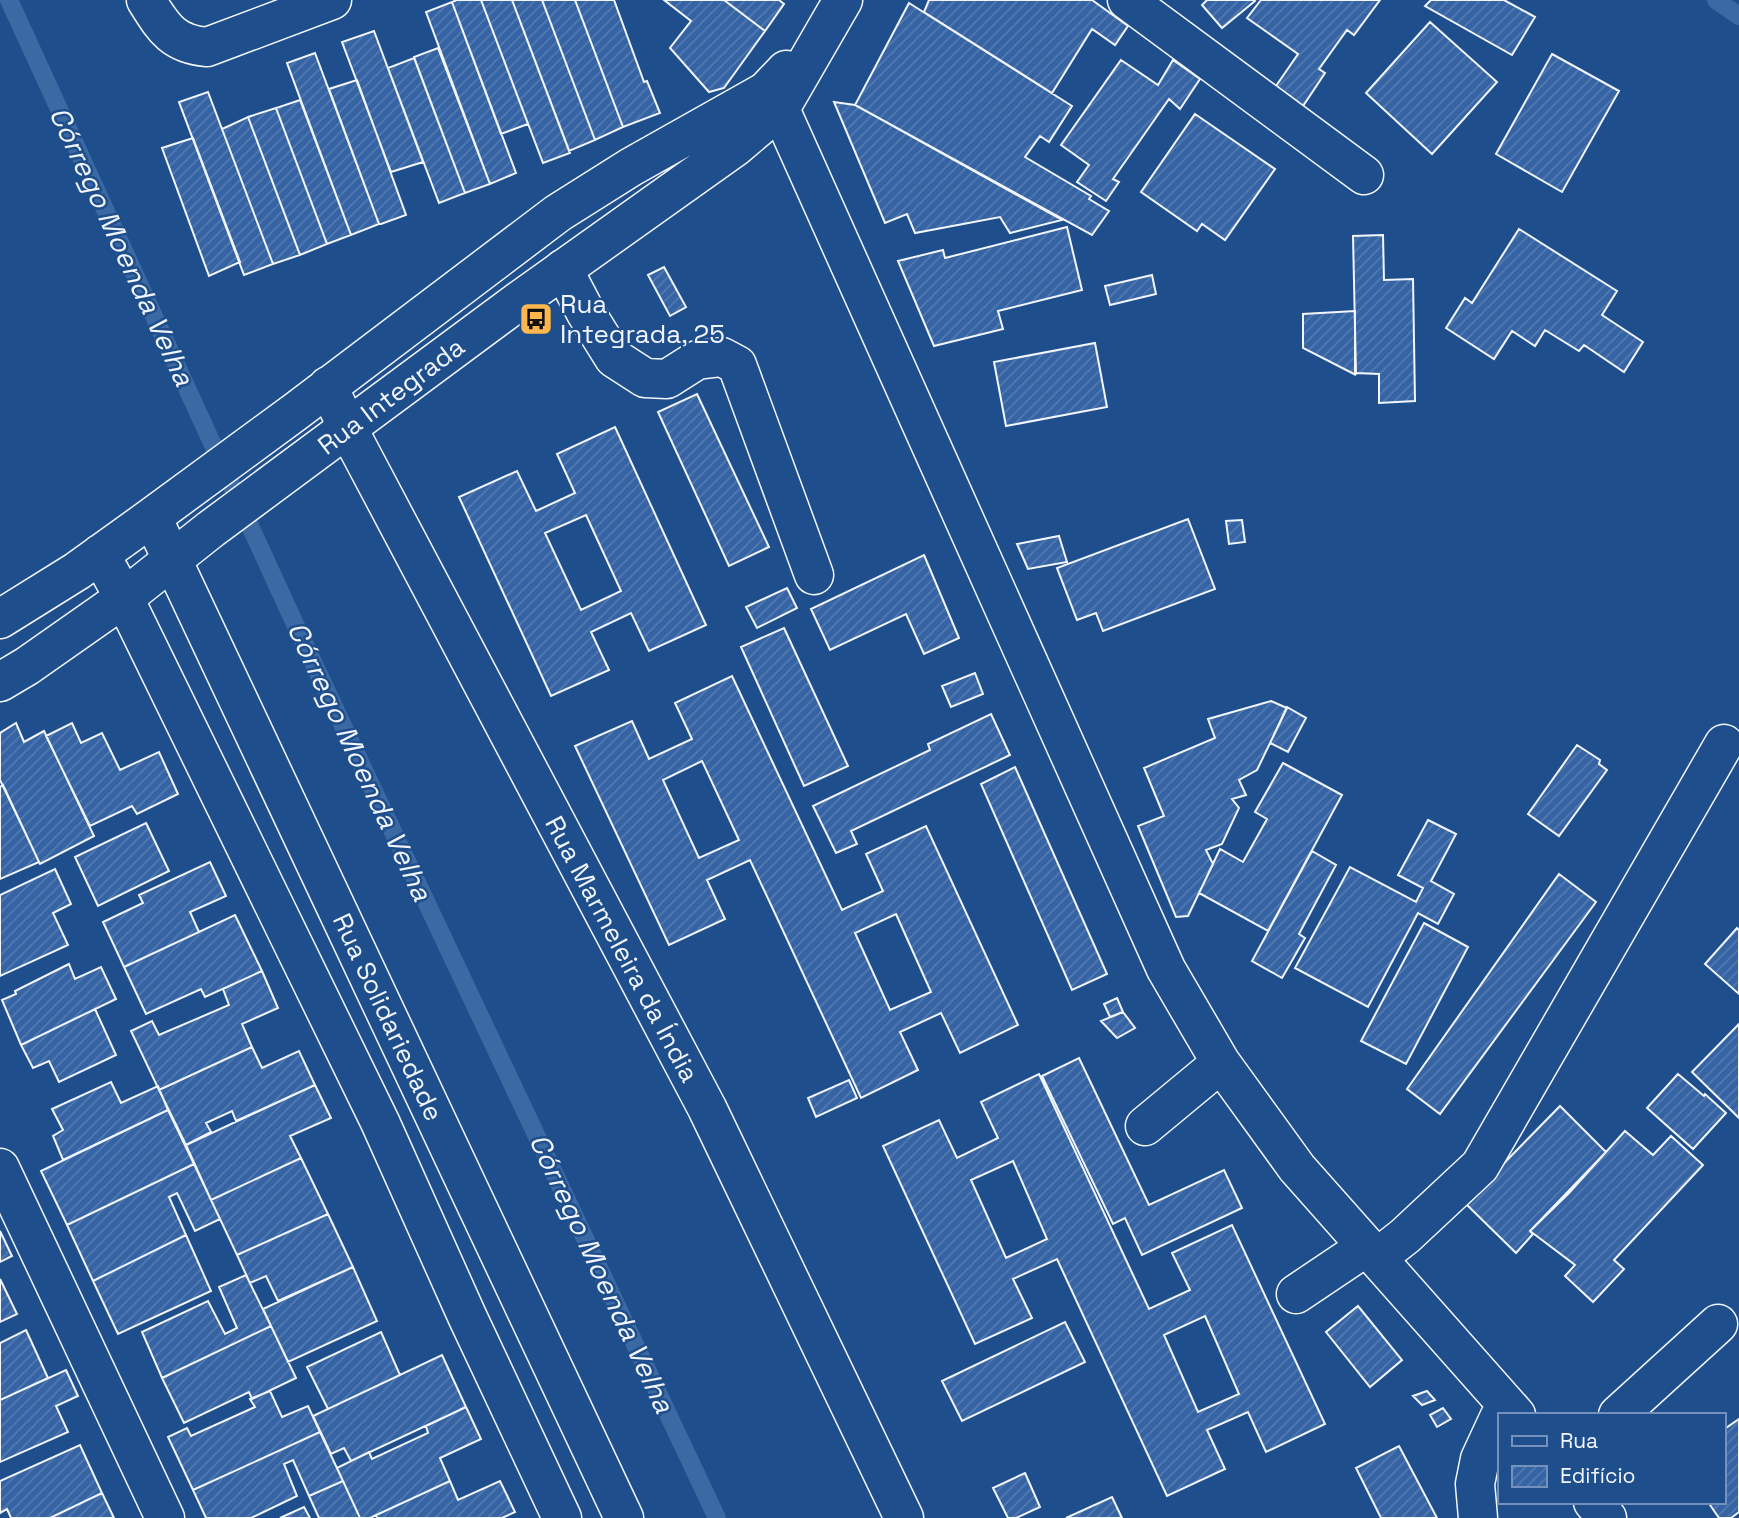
<svg xmlns="http://www.w3.org/2000/svg" width="1739" height="1518" font-family="'Space Grotesk',sans-serif">
<defs>
<pattern id="building-hatch" width="6" height="6" patternUnits="userSpaceOnUse" patternTransform="scale(1.75)"><rect width="6" height="6" fill="#3563a3"/><path d="M-1 1l2-2M0 6l6-6M5 7l2-2" fill="none" stroke="#537ab1"/></pattern>
</defs>
<rect width="100%" height="100%" fill="#1f4e8c"/>
<g fill="none" stroke-linecap="round" stroke-linejoin="round">
<path stroke="#3b69a3" stroke-width="18" d="M9,0l286,624 422,894
M1716,0l23,16"/>
</g>
<path fill="url(#building-hatch)" stroke="#f2f6ff" stroke-width="2" fill-rule="evenodd" d="M457,0h24l47,124 -27,10 -49,-132z
M481,0h31l58,153 -27,10z
M512,0h30l53,140 -26,11z
M542,0h33l48,127 -28,13z
M575,0h39l30,82 3,-1 13,32 -37,14z
M664,0h60l41,31 -41,57 -15,4 -39,-44 21,-27z
M724,0h55l5,4 -19,27z
M929,0h163l36,26 -13,19 -23,-16 -40,64 -128,-81z
M1207,0h47l1,1 -33,27 -20,-23z
M1261,0h119l-26,35 -7,-5 -28,39 6,4 -22,33 -27,-20 22,-32 -51,-36z
M1431,0h73l31,17 -23,38 -87,-49z
M452,2l64,171 -26,11 -64,-172z
M909,3l163,103 -23,36 -9,-6 -15,21 66,39 -2,3 20,12 -17,24 -237,-130z
M1430,22l67,60 -65,72 -66,-61z
M374,31l49,131 -32,10 -49,-130z
M438,48l52,136 -25,9 -51,-136z
M315,53l64,171 -28,11 -64,-172z
M1552,54l67,37 -57,101 -66,-38z
M414,58l51,135 -26,10 -51,-135z
M1121,60l37,25 15,-25 27,19 -20,30 -11,-10 -56,80 6,3 -13,19 -29,-19 12,-17 -28,-20z
M357,80l49,135 -25,9h-2l-50,-135z
M208,92l65,172 -29,11 -65,-173z
M300,100l51,135 -24,9 -51,-136z
M834,102l21,3 207,115 -52,13 -10,-16 -85,16 -8,-19 -22,9z
M276,108l51,136 -27,11 -52,-138z
M1195,114l80,55 -50,71 -23,-16 -5,7 -56,-39z
M248,117l52,138 -27,9 -51,-135z
M193,138l47,124 -31,14 -47,-128z
M1067,227l15,63 -84,21 5,18 -69,17 -36,-85 45,-11 2,8z
M1519,229l98,62 -15,24 41,27 -19,30 -40,-27 -5,6 -34,-21 -10,16 -23,-15 -18,28 -48,-31 19,-30 7,5z
M1383,235l1,45 29,-1 2,122 -36,2v-29l-23,-1 -3,-137z
M664,267l22,40 -16,9 -22,-41z
M1152,275l4,19 -46,11 -5,-19z
M1355,311v63l1,1 -53,-27v-34z
M1095,343l12,64 -101,19 -12,-64z
M697,394l72,153 -40,19 -71,-154z
M615,427l91,198 -57,26 -18,-38 -40,19 18,38 -58,26 -92,-199 58,-26 19,40 39,-18 -18,-39zM586,515l35,76 -40,19 -36,-77z
M1188,519l27,70 -112,42 -7,-18 -19,7 -20,-52z
M1242,520l3,22 -16,2 -3,-23z
M1059,536l8,26 -39,7 -11,-25z
M924,555l35,83 -35,16 -18,-40 -76,36 -19,-41z
M787,588l10,20 -40,20 -11,-21z
M784,628l64,138 -44,20 -63,-139z
M975,673l8,21 -32,13 -9,-21z
M732,676l110,234 41,-19 -17,-37 60,-28 92,199 -58,28 -19,-40 -41,19 18,38 -57,28 -111,-238 -43,20 18,39 -56,26 -94,-199 57,-25 17,38 43,-20 -17,-36zM702,761l37,79 -40,18 -36,-78zM896,914l35,78 -41,18 -35,-77z
M1271,701l16,7 -30,62 -18,10 7,15 -14,4 7,9 -17,36 -16,6 7,14 -25,52 -12,1 -38,-91 26,-10 -20,-48 71,-30 -7,-19z
M1287,707l19,11 -18,34 -18,-9z
M991,714l19,41 -159,76 6,13 -21,9 -23,-47 117,-56 -2,-6z
M16,723l8,19 20,-11 50,105 -54,28 -40,-84v-47z
M72,723l9,20 21,-10 18,37 39,-18 19,42 -41,20 -5,-8 -42,20 -44,-90z
M1577,745l23,15 -1,4 8,6 -48,66 -31,-22z
M1283,763l59,32 -74,136 -69,-38 21,-44 23,13 24,-43 -12,-7z
M1015,767l92,207 -35,16 -91,-206z
M3,785l36,77 -39,17v-92z
M1428,820l28,14 -25,47 23,13 -16,30 -20,-11 -50,94 -73,-39 55,-101 66,35 7,-14 -25,-13z
M146,823l23,48 -71,35 -23,-49z
M1312,851l24,14 -37,69 6,4 -23,40 -30,-17z
M210,862l16,34 -36,16 9,20 -75,35 -21,-45 40,-19 -4,-8z
M55,869l16,35 -18,9 15,32 -68,31v-81z
M1559,874l37,28 -156,212 -33,-25z
M235,915l27,56 -57,26 -4,-8 -55,25 -22,-47z
M1424,923l44,24 -62,117 -45,-23z
M1737,928l2,2v64l-34,-30z
M69,964l6,15 26,-12 15,32 -95,46 -19,-45 14,-6 -1,-3z
M262,971l16,37 -36,16 10,23 -93,43 -28,-59 21,-10 7,14 70,-30 -6,-16z
M1117,998l6,14 -13,5 -6,-13z
M95,1009l21,46 -57,27 -10,-21 -16,7 -12,-23z
M1123,1012l12,16 -18,10 -16,-17z
M1739,1024v94l-47,-46z
M252,1047l10,21 37,-17 16,34 -79,36 -4,-10 -26,12 5,9 -25,13 -27,-55z
M1079,1058l70,147 75,-35 18,38 -100,47 -17,-37 -12,6 -71,-148z
M1039,1074l110,235 41,-19 -18,-37 60,-28 93,199 -59,28 -18,-40 -41,18 18,39 -58,27 -110,-237 -44,20 19,39 -57,26 -92,-198 56,-26 18,38 41,-20 -17,-36zM1013,1161l34,78 -41,19 -35,-78zM1205,1316l34,78 -41,18 -34,-77z
M1678,1074l26,22 1,-2 21,19 -33,36 -46,-41z
M849,1080l8,18 -41,19 -8,-19z
M111,1082l10,21 37,-17 10,24 -105,50 -10,-24 10,-6 -11,-21z
M315,1085l16,33 -41,18 11,22 -90,42 -25,-55z
M1560,1106l46,46 -76,79 3,3 -17,19 -51,-50z
M168,1110l26,54 -127,61 -26,-54z
M1625,1131l28,24 18,-19 32,29 -89,95 10,9 -31,33 -28,-26 10,-11 -45,-34 39,-38z
M301,1158l27,56 -91,41 -26,-55z
M194,1164l26,55 -25,12 -18,-38 -8,4 17,38 -93,46 -26,-56z
M328,1214l25,53 -75,34 -12,-25 -16,7 -13,-28z
M0,1231l12,25 -12,6z
M186,1235l25,56 -93,43 -25,-53z
M353,1267l24,54 -89,41 -25,-53z
M246,1275l25,51 -109,52 -20,-46 66,-31 17,33 12,-6 -18,-41z
M0,1279l17,35 -17,8z
M1358,1306l44,54 -32,27 -44,-55z
M1065,1322l20,40 -123,59 -20,-40z
M271,1326l25,52 -44,21 -3,-7 -65,31 -22,-45z
M26,1330l22,48 -48,22v-57z
M381,1332l19,43 -72,34 -21,-42z
M442,1355l24,52 -115,54 -7,-13 -13,6 -18,-38z
M66,1370l12,26 -22,10 12,26 -68,30v-62z
M270,1391l12,26 26,-11 12,26 -127,58 -25,-53 19,-9 4,8 64,-29 -5,-8z
M1427,1391l8,9 -13,5 -9,-9z
M466,1407l15,32 -41,19 10,23 -80,37h-10l-23,-50 32,-16 3,7 56,-26 -2,-7z
M1443,1408l8,11 -14,8 -7,-12z
M1739,1419v93l-8,6h-12l-11,-16h15v-72z
M320,1432l23,49 -34,15 -16,-36 -9,4 13,32 -46,22h-45l-13,-28z
M80,1445l22,48 -52,25h-39l-4,-9 -7,4v-32z
M1399,1446l38,72h-56l-25,-50z
M1025,1473l15,34 -24,11h-8l-15,-30z
M343,1481l17,37h-41l-10,-22z
M450,1481l8,19 42,-19 15,31 -13,6h-125l-1,-3z
M102,1493l12,25h-64z
M1112,1497l10,21h-56z
M304,1507l6,11h-30z"/>
<g fill="none" stroke-linecap="round" stroke-linejoin="round">
<defs>
<path id="minor" d="M146,0c17,27 26,44 61,47l125,-47
M1127,0l237,175
M766,91l14,18 386,860 55,94 76,105 219,247
M563,269l23,44 28,45 31,20 22,1 30,-19 25,-3 15,8 77,210
M328,386l20,43 359,679 197,410
M1145,1126l76,-63
M0,1168l165,350
M1377,1258l28,-22 75,-70 244,-422
M1296,1294l70,-47
M1618,1415l100,-91
M1593,1502l14,16
M1478,1518l-3,-34 5,-25 19,-41"/>
<path id="major" d="M152,517l472,1001
M100,554l24,44 256,524 87,194 95,202
M0,619l77,-48 75,-54 143,-105 263,-199 73,-46 135,-76 20,-21
M0,682l27,-16 97,-68 87,-69 309,-229 215,-153 45,-38 63,-109"/>
</defs>
<use href="#minor" stroke="#f2f6ff" stroke-width="41"/>
<use href="#major" stroke="#f2f6ff" stroke-width="41"/>
<use href="#minor" stroke="#1f4e8c" stroke-width="38"/>
<use href="#major" stroke="#1f4e8c" stroke-width="38"/>
</g>
<defs>
<symbol id="bus-square" viewBox="-11 -11 22 22"><rect x="-9" y="-9" width="18" height="18" rx="4" fill="#ffb74d" stroke="#1f4e8c"/><path d="M-5-6H5V4H4V6H2V4H-2V6H-4V4H-5ZM-3.5-4V0h7V-4ZM-3.5 1.2v1.5H-2V1.2ZM2 1.2v1.5H3.5V1.2Z" fill="#111"/></symbol>
</defs>
<g fill-rule="evenodd">
<use href="#bus-square" x="517" y="300" width="38" height="38"/>
</g>
<g text-anchor="middle" stroke-width="5" stroke-linejoin="round" paint-order="stroke">
<g font-size="26" fill="#f2f6ff" stroke="#1f4e8c" text-anchor="start">
<text x="560" y="313">Rua<tspan x="560" dy="30">Integrada, 25</tspan></text>
</g>
<g font-size="26" fill="#f2f6ff" stroke="#1f4e8c">
<text transform="translate(391 396) rotate(-37)" y="9">Rua Integrada</text>
<text transform="translate(622 949) rotate(62)" y="9">Rua Marmeleira da Índia</text>
<text transform="translate(388 1017) rotate(65)" y="9">Rua Solidariedade</text>
</g>
<g font-size="28" font-style="italic" fill="#f2f6ff" stroke="#1f4e8c">
<text transform="translate(122 246) rotate(65)" y="10">Córrego Moenda Velha</text>
<text transform="translate(360 761) rotate(65)" y="10">Córrego Moenda Velha</text>
<text transform="translate(602 1273) rotate(65)" y="10">Córrego Moenda Velha</text>
</g>
</g>
<rect x="1498" y="1413" width="228" height="91" fill="#1f4e8c" stroke="#7391ba" stroke-width="2"/>
<rect x="1512" y="1436" width="35" height="10" fill="#1f4e8c" stroke="#7391ba" stroke-width="2"/>
<text x="1560" y="1448" font-size="21" fill="#f2f6ff">Rua</text>
<rect x="1512" y="1466" width="35" height="21" fill="url(#building-hatch)" stroke="#7391ba" stroke-width="2"/>
<text x="1560" y="1483" font-size="21" fill="#f2f6ff">Edifício</text>
</svg>
